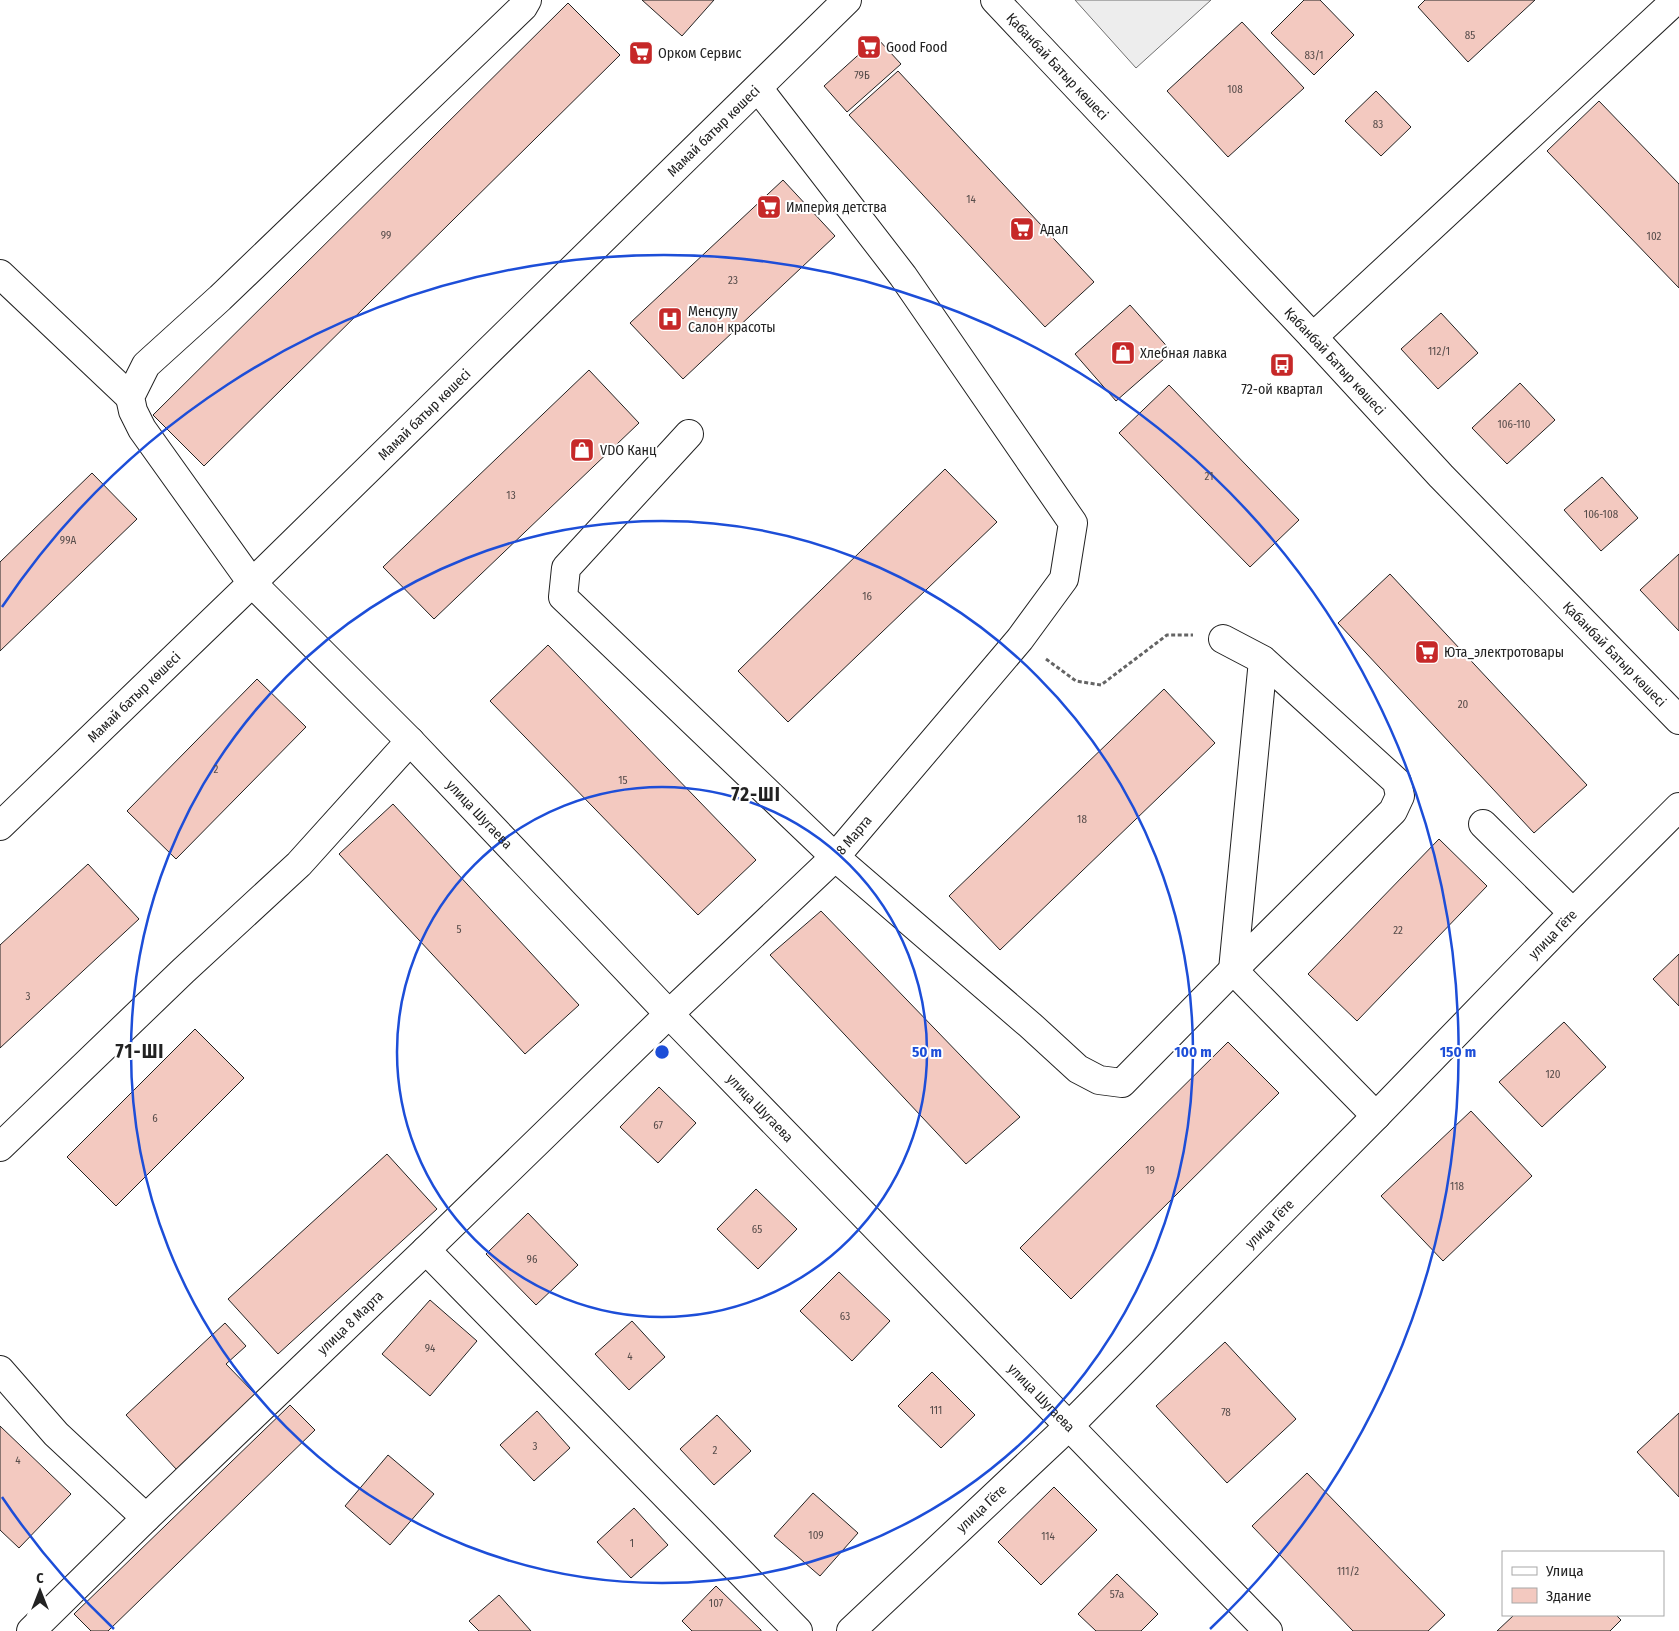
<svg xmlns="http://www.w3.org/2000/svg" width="1679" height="1631" font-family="'Fira Sans Condensed',sans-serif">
<rect width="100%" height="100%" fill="#fff"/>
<path fill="#ededed" stroke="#6f6f6f" d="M1075,0h136l-75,68z"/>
<path fill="#f3c9c0" stroke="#222" d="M642,0h72l-32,36z
M1304,0h16l34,35 -40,40 -43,-42z
M1425,0h110l-67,62 -50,-55z
M568,3l52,52 -416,411 -51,-51z
M1242,22l62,66 -76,69 -61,-66z
M877,38l24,26 -54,48 -23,-26z
M898,71l196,211 -49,45 -196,-212z
M1376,91l35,36 -30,29 -36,-35z
M1599,101l80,83v104l-132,-137z
M783,180l52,56 -152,143 -53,-56z
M1130,305l42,47 -56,49 -41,-47z
M1441,313l37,40 -40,36 -37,-40z
M589,370l50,53 -205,196 -51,-52z
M1520,383l35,37 -48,44 -35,-36z
M1169,385l130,135 -49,47 -131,-134z
M945,469l52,53 -209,200 -50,-51z
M92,473l45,46 -137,132v-89z
M1602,477l36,41 -37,33 -37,-41z
M1679,554v77l-39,-41z
M1390,574l197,211 -53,48 -196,-210z
M548,645l208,215 -58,55 -208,-214z
M257,679l49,48 -130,132 -49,-48z
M1164,689l51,54 -215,207 -51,-54z
M393,804l186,201 -54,49 -186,-200z
M1439,839l48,47 -130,135 -49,-47z
M88,864l51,55 -139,129v-103z
M821,911l199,206 -54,47 -196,-209z
M1679,954v52l-26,-27z
M1564,1022l42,45 -64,60 -43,-45z
M195,1029l49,49 -128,128 -49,-49z
M1228,1042l51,51 -208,206 -51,-51z
M659,1087l37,36 -38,40 -38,-36z
M1471,1111l61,65 -89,85 -62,-65z
M387,1154l50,55 -159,145 -50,-55z
M756,1189l41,40 -39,40 -41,-40z
M528,1213l50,52 -42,40 -50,-51z
M839,1272l51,49 -38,40 -52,-50z
M430,1300l47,41 -47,55 -48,-42z
M632,1321l33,36 -36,33 -34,-36z
M225,1323l21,23 -20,18 31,32 -80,74 -51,-55z
M1225,1342l71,77 -69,64 -71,-77z
M932,1372l43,43 -34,33 -43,-42z
M290,1405l25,25 -207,201h-17l-17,-17z
M537,1411l33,37 -36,33 -34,-36z
M1679,1413v84l-42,-45z
M717,1415l34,36 -37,34 -34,-36z
M0,1426l71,68 -52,54 -19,-18z
M388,1455l46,39 -44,51 -45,-39z
M1307,1473l138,142 -17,16h-75l-101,-105z
M1054,1487l43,43 -56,55 -43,-43z
M813,1493l45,40 -38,43 -46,-40z
M634,1508l34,37 -37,33 -34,-36z
M1117,1574l41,40 -17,17h-45l-18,-17z
M716,1586l45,44v1h-69l-10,-10z
M499,1595l32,36h-52l-10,-10z
M1514,1615h102l5,5 -11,11h-113z"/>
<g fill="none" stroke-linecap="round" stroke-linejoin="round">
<defs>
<g id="minor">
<path id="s1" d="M527,0l-4,7 -303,291 -74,67 -16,32 3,14 9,18 110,154 158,158 259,273 599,617"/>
<path d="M0,274l130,123"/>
<path d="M1313,337l363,-337"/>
<path d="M689,434l-123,134 -3,29 272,260 195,168 48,44 21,11 23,3 111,-113 143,146"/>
<path d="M1223,639l40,21 134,122 3,14 -7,15 -160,159 30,-310"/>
<path d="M1483,824l90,89"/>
<path id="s2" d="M0,826l252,-243 595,-583"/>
<path d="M0,1147l183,-176 116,-107 111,-123"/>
<path d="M426,1250l372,381"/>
<path d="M0,1370l56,64 90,84"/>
<path id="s3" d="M31,1631l115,-113 280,-268 243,-236 166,-157 185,-218 44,-60 9,-56 -170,-247 -145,-188"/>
<path id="s4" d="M851,1631l218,-205 307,-310 197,-203 106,-106"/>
</g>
<g id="major">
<path id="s5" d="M995,0l318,337 128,139 238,244"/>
</g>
</defs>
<use href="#minor" stroke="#222" stroke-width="30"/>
<use href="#major" stroke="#222" stroke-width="30"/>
<path stroke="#646464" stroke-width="3" stroke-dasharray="4 2.5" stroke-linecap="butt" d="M1046,659l30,22 25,4 66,-50h26"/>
<use href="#minor" stroke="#fff" stroke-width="28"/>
<use href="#major" stroke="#fff" stroke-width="28"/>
</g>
<g fill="none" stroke="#1d4ed8" stroke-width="2.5">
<circle cx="662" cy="1052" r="265"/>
<circle cx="662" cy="1052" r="531"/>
<path d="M114 1629A796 796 0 0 1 2 1497M2 607A796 796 0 1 1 1210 1629"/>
</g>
<defs>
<symbol id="supermarket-square" viewBox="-11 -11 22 22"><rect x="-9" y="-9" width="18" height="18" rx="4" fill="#c62828" stroke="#fff"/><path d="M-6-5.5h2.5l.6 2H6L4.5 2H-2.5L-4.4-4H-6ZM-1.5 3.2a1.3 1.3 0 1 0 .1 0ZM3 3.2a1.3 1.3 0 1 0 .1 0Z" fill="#fff"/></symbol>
<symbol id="hospital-square" viewBox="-11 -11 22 22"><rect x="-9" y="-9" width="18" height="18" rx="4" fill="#c62828" stroke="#fff"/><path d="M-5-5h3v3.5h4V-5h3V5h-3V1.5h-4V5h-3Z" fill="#fff"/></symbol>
<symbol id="shop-square" viewBox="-11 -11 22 22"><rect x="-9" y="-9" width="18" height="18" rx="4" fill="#c62828" stroke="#fff"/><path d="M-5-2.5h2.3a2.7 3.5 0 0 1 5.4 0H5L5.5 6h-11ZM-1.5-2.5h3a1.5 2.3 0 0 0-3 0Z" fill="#fff"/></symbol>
<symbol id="bus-square" viewBox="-11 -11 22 22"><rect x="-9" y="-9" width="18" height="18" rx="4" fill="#c62828" stroke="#fff"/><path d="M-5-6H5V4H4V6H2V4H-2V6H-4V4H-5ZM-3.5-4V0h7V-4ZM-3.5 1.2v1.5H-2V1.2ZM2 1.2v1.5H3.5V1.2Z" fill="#fff"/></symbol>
</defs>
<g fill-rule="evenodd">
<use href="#supermarket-square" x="855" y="33" width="28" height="28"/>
<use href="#supermarket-square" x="627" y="39" width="28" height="28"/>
<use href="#supermarket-square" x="755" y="193" width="28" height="28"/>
<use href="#supermarket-square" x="1008" y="215" width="28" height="28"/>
<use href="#hospital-square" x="656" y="305" width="28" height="28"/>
<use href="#shop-square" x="1109" y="339" width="28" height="28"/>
<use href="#bus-square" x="1268" y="351" width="28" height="28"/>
<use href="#shop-square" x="568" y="436" width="28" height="28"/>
<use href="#supermarket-square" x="1413" y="638" width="28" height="28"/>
</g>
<g text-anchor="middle" stroke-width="4" stroke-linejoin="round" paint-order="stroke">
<g font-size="11" fill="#564c4a">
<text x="1470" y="39">85</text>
<text x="1314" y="59">83/1</text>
<text x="862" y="79">79Б</text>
<text x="1235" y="93">108</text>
<text x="1378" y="128">83</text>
<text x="971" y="203">14</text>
<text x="386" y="239">99</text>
<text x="1654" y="240">102</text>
<text x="733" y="284">23</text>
<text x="1439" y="355">112/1</text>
<text x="1514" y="428">106-110</text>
<text x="1209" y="480">21</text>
<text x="511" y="499">13</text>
<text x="1601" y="518">106-108</text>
<text x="68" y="544">99А</text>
<text x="867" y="600">16</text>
<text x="1463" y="708">20</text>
<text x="216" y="773">2</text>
<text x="623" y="784">15</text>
<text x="1082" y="823">18</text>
<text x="459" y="933">5</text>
<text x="1398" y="934">22</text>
<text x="28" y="1000">3</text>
<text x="1553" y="1078">120</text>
<text x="155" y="1122">6</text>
<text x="658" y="1129">67</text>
<text x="1150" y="1174">19</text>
<text x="1457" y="1190">118</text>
<text x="757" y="1233">65</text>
<text x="532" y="1263">96</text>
<text x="845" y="1320">63</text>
<text x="430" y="1352">94</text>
<text x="630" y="1360">4</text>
<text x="936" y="1414">111</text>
<text x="1226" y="1416">78</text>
<text x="535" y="1450">3</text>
<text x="715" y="1454">2</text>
<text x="18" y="1464">4</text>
<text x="816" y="1539">109</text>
<text x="1048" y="1540">114</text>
<text x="632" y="1547">1</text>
<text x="1348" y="1575">111/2</text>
<text x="1117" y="1598">57а</text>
<text x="716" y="1607">107</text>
</g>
<g font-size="14" fill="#222" stroke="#fff" text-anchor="start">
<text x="886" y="52">Good Food</text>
<text x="658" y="58">Орком Сервис</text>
<text x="786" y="212">Империя детства</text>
<text x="1040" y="234">Адал</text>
<text x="688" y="316">Менсулу<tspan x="688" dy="16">Салон красоты</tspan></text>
<text x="1140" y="358">Хлебная лавка</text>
<text x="1282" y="394" text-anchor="middle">72-ой квартал</text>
<text x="600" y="455">VDO Канц</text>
<text x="1444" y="657">Юта_электротовары</text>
</g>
<g font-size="14" fill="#222" stroke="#fff">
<text dy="5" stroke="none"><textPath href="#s5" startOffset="91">Қабанбай Батыр көшесі</textPath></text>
<text dy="5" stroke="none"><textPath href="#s2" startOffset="996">Мамай батыр көшесі</textPath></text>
<text dy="5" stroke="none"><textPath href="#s5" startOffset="496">Қабанбай Батыр көшесі</textPath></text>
<text dy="5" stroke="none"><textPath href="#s2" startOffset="591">Мамай батыр көшесі</textPath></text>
<text dy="5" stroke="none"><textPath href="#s5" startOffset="901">Қабанбай Батыр көшесі</textPath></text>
<text dy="5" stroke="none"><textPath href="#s2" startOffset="186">Мамай батыр көшесі</textPath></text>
<text dy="5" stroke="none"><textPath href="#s1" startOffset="1112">улица Шугаева</textPath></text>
<text dy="5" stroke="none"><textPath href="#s3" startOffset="1145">8 Марта</textPath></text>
<text dy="5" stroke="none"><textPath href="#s4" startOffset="989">улица Гёте</textPath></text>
<text dy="5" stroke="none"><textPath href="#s1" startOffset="1518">улица Шугаева</textPath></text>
<text dy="5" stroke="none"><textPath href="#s4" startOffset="584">улица Гёте</textPath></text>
<text dy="5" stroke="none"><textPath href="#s3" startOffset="444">улица 8 Марта</textPath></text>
<text dy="5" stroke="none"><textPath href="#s1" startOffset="1922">улица Шугаева</textPath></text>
<text dy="5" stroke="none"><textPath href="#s4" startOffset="179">улица Гёте</textPath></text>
</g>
<g font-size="19" font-weight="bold" letter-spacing="1" fill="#222" stroke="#fff">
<text x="756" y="801">72-ШІ</text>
<text x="140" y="1058">71-ШІ</text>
</g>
</g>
<circle cx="662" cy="1052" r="8" fill="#1d4ed8" stroke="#fff" stroke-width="2.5"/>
<g font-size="15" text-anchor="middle" font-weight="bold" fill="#1d4ed8" stroke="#fff" stroke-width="4" stroke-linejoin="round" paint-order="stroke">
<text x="927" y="1057">50 m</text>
<text x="1193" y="1057">100 m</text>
<text x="1458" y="1057">150 m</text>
</g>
<rect x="1502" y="1551" width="162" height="65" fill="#ffffff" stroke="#a7a7a7"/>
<rect x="1512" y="1567" width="25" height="8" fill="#ffffff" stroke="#a7a7a7"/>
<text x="1546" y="1576" font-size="15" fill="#222222">Улица</text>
<rect x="1512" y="1588" width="25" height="15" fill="#f3c9c0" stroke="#a7a7a7"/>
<text x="1546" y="1601" font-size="15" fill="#222222">Здание</text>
<g transform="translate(40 1591)" stroke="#ffffff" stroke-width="4" paint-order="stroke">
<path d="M0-4L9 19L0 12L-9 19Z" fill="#222222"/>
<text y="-8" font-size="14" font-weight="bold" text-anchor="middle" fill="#222222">С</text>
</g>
</svg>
